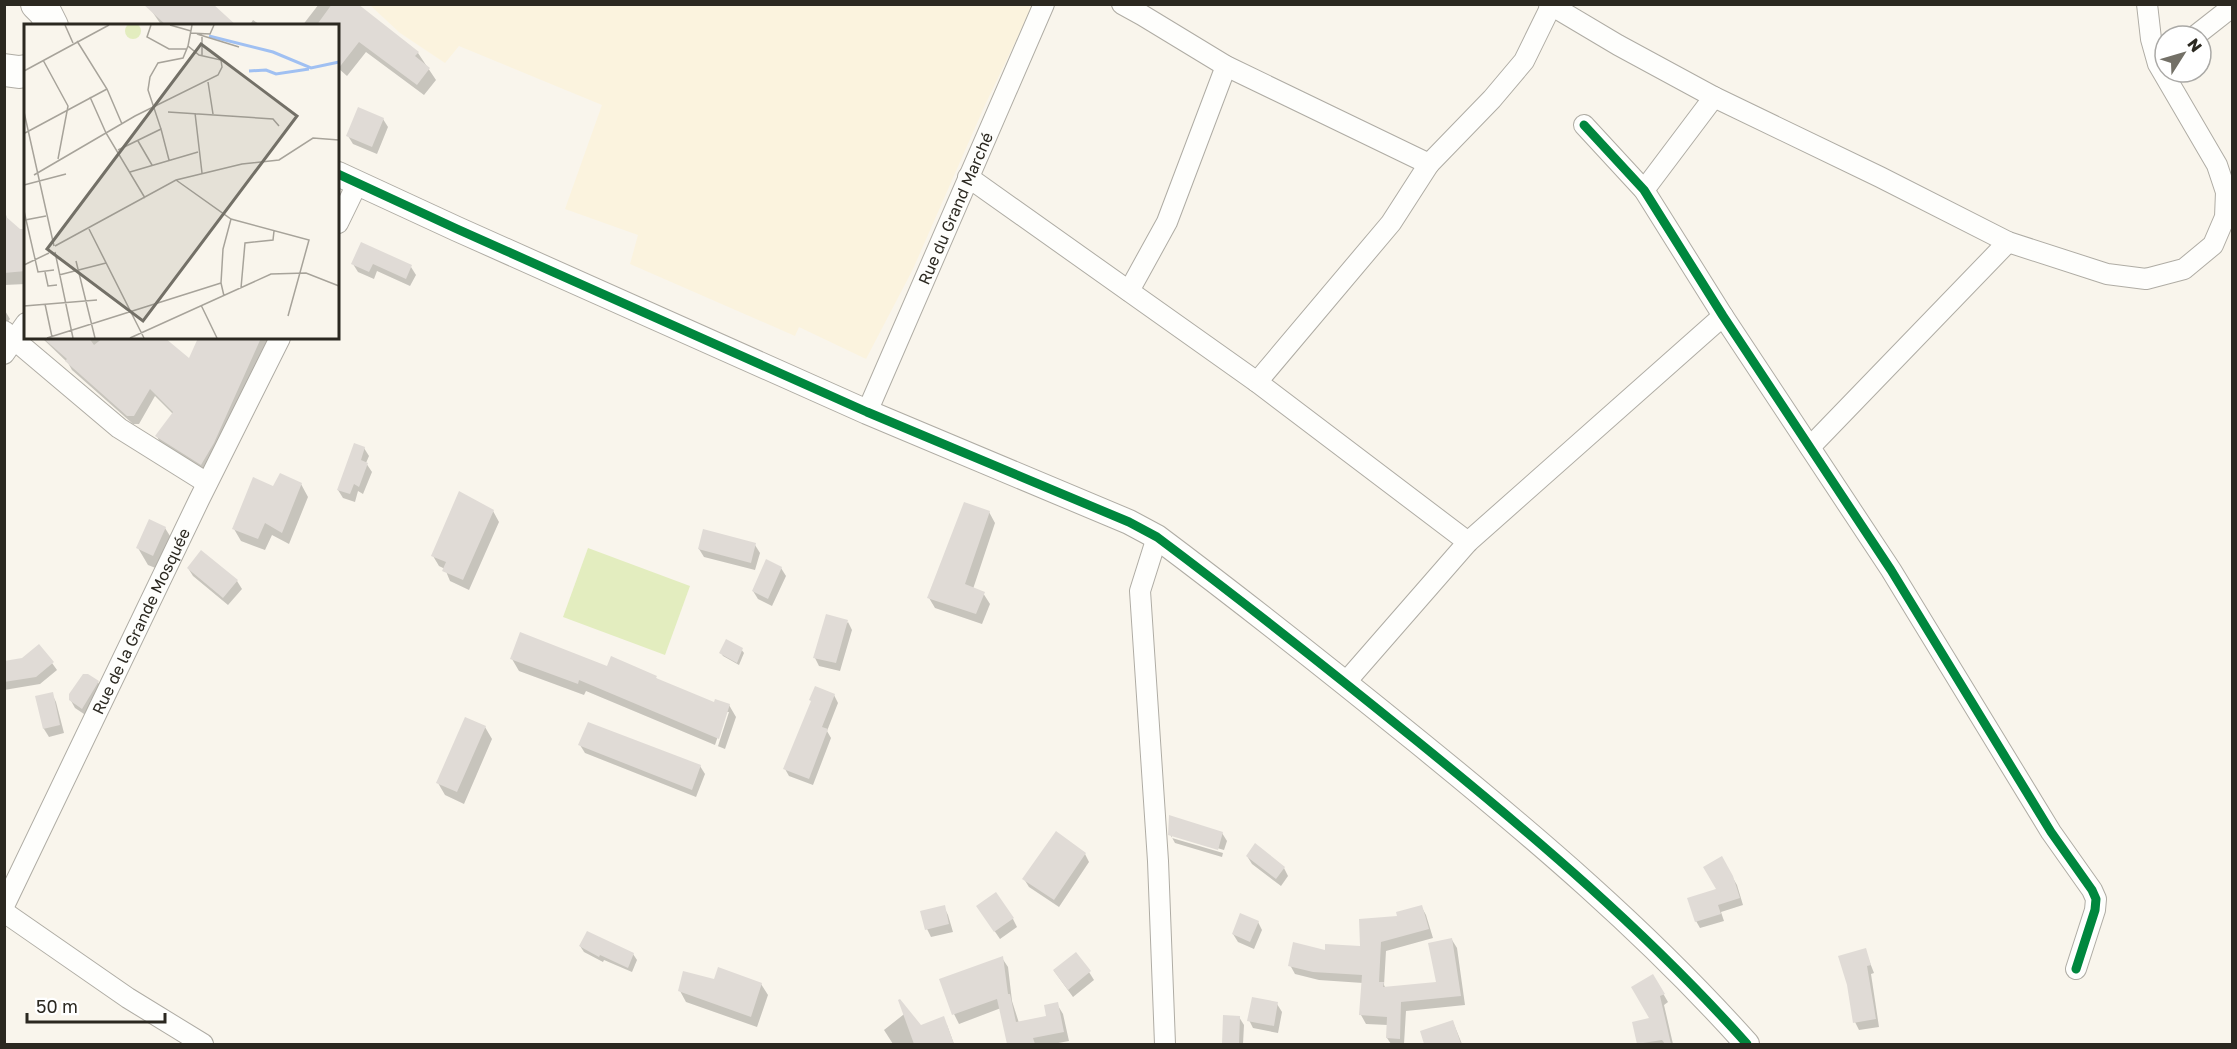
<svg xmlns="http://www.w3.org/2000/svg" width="2237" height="1049" font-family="'Golos Text',sans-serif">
<rect width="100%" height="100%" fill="#f9f5ec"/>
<path fill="#fbf3de" d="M373,4h660v1l-48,100 -72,164 -47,90 -67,-32 -4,9 -165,-72 8,-29 -73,-26 37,-104 -143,-59 -14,17 -45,-30 -29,-27z"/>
<path fill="#e3edbf" d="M588,548l102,38 -25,69 -102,-38z"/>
<path fill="#0003" d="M319,4h37l62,49 18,27 -12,15 -58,-43 -19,24 -9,-8v-42h-36z
M151,10l80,16h-69z
M253,20l9,6h-13z
M383,119l5,8 -11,27 -24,-10 -5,-8z
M4,206l3,13 13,11h6v54l-22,1z
M362,244l49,23 5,8 -6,11 -33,-15 -3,8 -16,-7 -5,-8z
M4,309l6,10 -6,7z
M42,338h121l27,22 9,-22h70l-63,135 -45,-28 -4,-9 16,-22 -18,-18 -16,28h-6l-61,-54 -4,-7z
M364,448l5,8 -3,7 6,9 -9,22 -5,-3 -3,11 -12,-4 -5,-8z
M301,484l7,13 -19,47 -17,-9 -7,15 -24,-9 -7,-12 39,-41z
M493,511l6,11 -30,68 -19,-9 -5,-12 -6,-3 -6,-10z
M989,512l6,11 -22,66 10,4 7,11 -8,20 -47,-16 -6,-10z
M165,528l10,16 -12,27 -15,-6 -10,-17z
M755,545l5,8 -5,17 -51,-13 -5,-8z
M188,568l49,13 5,8 -14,16 -35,-29z
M781,568l5,8 -14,30 -14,-7 -5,-8z
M848,622l4,8 -12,41 -21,-5 -4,-8z
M741,649l3,4 -5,12 -16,-9 -2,-3z
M512,659l96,9 48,10 2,3 57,23 14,1 7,12 -11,32 -10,-4 3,1 11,-34h-3l-11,33 -129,-54 -2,4 -65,-24z
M4,662l48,1 5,7 -17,14 -36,6z
M98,682l4,8 -15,26 -12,-8 -5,-9z
M52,694l4,8 8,31 -15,4 -5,-8 -7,-32z
M834,695l4,8 -11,28 4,7 -18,47 -24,-9 -4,-7z
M485,727l7,12 -28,65 -19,-9 -7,-12z
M580,745l120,21 5,8 -9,23 -111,-44z
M1222,833l5,8 -3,9 -52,-15v3l51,15 -1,4 -47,-14 -5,-9z
M1085,854l4,8 -30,45 -30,-20 -5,-8z
M1247,856l37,12 4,8 -7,10 -29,-22z
M1721,858l16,27 6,20 -22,7 3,9 -24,7 -4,-7 22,-31z
M1421,906l5,9 7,23 -47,13 -2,34 2,4 52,-5 14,-44 5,8 8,57 -59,6 -2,33h-13l-4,-6 1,-13 -22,-1 -5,-9 2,-32 -44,-3 -24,-6 -5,-9 36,-13 36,-4 37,-31z
M944,907l4,8 5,17 -22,5 -4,-8z
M983,914l30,5 4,8 -17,12z
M1258,922l4,8 -8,19 -16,-7 -5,-8z
M580,946l53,8 4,6 -5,12 -28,-12 -1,2 -19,-10z
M1865,950l9,23 -3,1 8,53 -20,3 -4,-8z
M1002,958l6,9 4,34 7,22 29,-6 9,-13 6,10 6,27 -16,3h-43l-9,-36 -42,16 -5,-10z
M1054,971l35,1 5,8 -21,17z
M1653,976l15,26 -4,3 9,39h-35l-4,-21 17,-4z
M715,981l46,3 7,11 -11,32 -71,-25 -6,-11z
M1277,1004l5,8 -4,21 -25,-5 -4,-8z
M908,1011l12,15 27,-1 7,19h-61l-9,-14z
M1239,1017l5,8 -1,19h-19z
M1453,1022l9,22h-36l-4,-12z"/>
<path fill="#e0dbd6" d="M143,4h70l24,22h-70z
M332,4h26l61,48 -4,4 15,12 -13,17 -58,-43 -21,27v-43h-22z
M358,107l26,11 -12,29 -26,-11z
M4,215l16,14h6v42l-22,2z
M361,242l51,23 -6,14 -33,-15 -4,8 -18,-8z
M43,338h46l5,7 9,-7h62l24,20 9,-20h63l-47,105 -13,22 -46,-29 18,-24 -23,-23 -16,27h-7l-62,-55 2,-2z
M354,443l11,4 -4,13 7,3 -9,24 -5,-3 -4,10 -13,-4z
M280,473l22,10 -20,50 -17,-10 -7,16 -26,-10 21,-52 20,9z
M459,491l35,19 -31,70 -21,-9 4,-9 -15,-6z
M964,502l26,9 -25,73 20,8 -9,22 -49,-16z
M149,519l17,8 -13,29 -17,-8z
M703,529l53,14 -5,20 -53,-14z
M201,550l37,30 -15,18 -36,-30z
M766,559l16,8 -14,32 -16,-8z
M826,614l22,6 -12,43 -23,-5z
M520,632l87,34 4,-10 46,20 -1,2 58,24 1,-3 15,5 -11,35 -140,-59 -1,4 -68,-25z
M726,639l17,9 -6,15 -18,-10z
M39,644l15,18 -18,15 -32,5v-21l18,-3z
M83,674h5l11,7 -17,28 -13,-9v-6z
M815,686l20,8 -13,33 6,2 -19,50 -26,-10 28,-68 -2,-1z
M53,692l7,33 -17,4 -8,-33z
M465,717l21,9 -29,66 -21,-9z
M588,722l113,43 -9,25 -114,-45z
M1169,815l54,17 -5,18 -50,-15z
M1056,831l30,22 -32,47 -32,-21z
M1255,843l30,24 -9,12 -30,-23z
M1722,856l11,20 7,22 -22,7 3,9 -26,8 -8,-24 29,-9 -13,-22z
M996,892l18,26 -20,14 -18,-26z
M945,905l4,19 -24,6 -5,-19z
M1422,905l7,24 -48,13 -2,40h5l-1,5 53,-5 -8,-39 24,-5 9,58 -60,6 -1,37 -14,-1 1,-21 -28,-2 3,-40 -49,-3 -25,-6 5,-24 32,8v-6l35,2 -1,-27 38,-3 -1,-4z
M1240,913l19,8 -9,21 -18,-8z
M587,931l47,22 -6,15 -28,-13 -1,2 -20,-11z
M1866,948l5,17 -4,1 9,53 -23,4 -6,-38 -9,-29z
M1076,952l15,19 -23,19 -15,-20z
M1003,956l5,38h2l6,28 30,-6 -2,-11 14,-3 6,30 -31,6 2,6h-28l-10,-45 -45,16 -13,-36z
M718,967l44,16 -11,34 -73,-26 5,-20 31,8z
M1653,974l12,20 -5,2 11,48h-6l-3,-4 -25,4 -5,-22 17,-4 -18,-31z
M1252,997l26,5 -4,24 -27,-5z
M900,999l21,26 23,-9 10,28h-40l-16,-44z
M1223,1015l17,1 -1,28h-17z
M1453,1020l8,24h-37l-4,-13z"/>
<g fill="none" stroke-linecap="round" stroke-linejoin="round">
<defs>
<g id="minor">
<path d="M1122,4l20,11 84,51 203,98 63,-65 32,-38 28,-57"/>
<path d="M1549,4l69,41 96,52 166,80 128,65 99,32 39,5 38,-10 29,-24 12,-28 1,-25 -9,-27 -59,-101 -7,-25 -4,-35"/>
<path d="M2195,36l37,-29"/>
<path d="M1584,125l60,65 79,126 168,254 160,262 41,58 4,9 -1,11 -19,59"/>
<path d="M968,177l289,205 211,160"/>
<path d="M1644,190l70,-93"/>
<path d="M338,223l20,-41"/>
<path d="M1129,291l38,-69 59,-156"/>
<path d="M4,331l115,97 88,55"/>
<path d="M4,354l22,-31"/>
<path d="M1257,382l134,-159 38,-59"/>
<path id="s1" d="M867,412l177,-408"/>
<path d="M1810,447l198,-205"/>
<path d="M1157,537l-17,54 18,270 7,183"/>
<path d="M1345,683l123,-141 255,-226"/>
<path id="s2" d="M4,906l195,-406 81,-162"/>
<path d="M4,912l124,86 75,46"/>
</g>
<path id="tertiary" d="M338,174l119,55 410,183 262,110 28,15c88,66 175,135 260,204 117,95 230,191 330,303"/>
<path id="trunk" d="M37,4l8,8 7,14
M4,70l15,2 7,-1"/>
</defs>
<use href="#minor" stroke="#afaca4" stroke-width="22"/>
<use href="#tertiary" stroke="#afaca4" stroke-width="26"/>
<use href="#trunk" stroke="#afaca4" stroke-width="34"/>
<use href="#minor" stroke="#fefefc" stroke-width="20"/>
<use href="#tertiary" stroke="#fefefc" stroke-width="24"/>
<use href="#trunk" stroke="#fefefc" stroke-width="32"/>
<defs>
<path id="cycleway" d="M1584,125l60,65 79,126 168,254 160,262 41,58 4,9 -1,11 -19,59
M338,174l119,55 410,183 262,110 28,15c88,66 175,135 260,204 117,95 230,191 330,303"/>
</defs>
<use href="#cycleway" stroke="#fff" stroke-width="13"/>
<use href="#cycleway" stroke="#00873e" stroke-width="9"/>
</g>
<g text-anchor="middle" stroke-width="4.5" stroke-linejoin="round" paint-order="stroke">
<g font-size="16" fill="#2b2820" stroke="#fff">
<text dy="6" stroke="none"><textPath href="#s1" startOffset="222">Rue du Grand Marché</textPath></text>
<text dy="6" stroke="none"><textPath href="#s2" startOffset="316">Rue de la Grande Mosquée</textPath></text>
</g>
</g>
<g transform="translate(24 24)">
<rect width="315" height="315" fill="#f9f5ec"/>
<path d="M101 7a8 8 0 1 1 16 0a8 8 0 1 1-16 0Z" fill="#e3edbf"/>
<path fill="none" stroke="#a0c0f2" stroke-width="3" d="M185,12l64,16 38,16 28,-6M225,47l17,-1 10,4 33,-5"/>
<path fill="none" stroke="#a7a39a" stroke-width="1.5" d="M41,1l8,18M127,1l-4,12 22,12h18M146,1l21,6M166,9l20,1 4,-9M173,10l42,13M178,13v19M53,17l30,48 15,35M19,36l25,46 -10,53M0,47l85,-46M184,58l5,32M66,73l16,36 39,65M0,88l30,134M144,88l105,7 6,7M171,89l7,60M137,105l8,31M1,109l82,-44M114,117l14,24M94,126l43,-21 -13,-39 2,-13 8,-14 25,-5 5,-12M106,148l68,-20M10,151l101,-59 83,-41 4,-8 -1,-7 -22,-5 -11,-9 4,-21M152,156l55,39 78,21 -21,76M0,161l42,-11M0,187l14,61 16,-2M1,196l21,-4M65,205l55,109M31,222l121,-66 66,-16 37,-4 34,-22 26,2M31,228l18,86M52,237l19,77M0,241l25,-12M21,248l3,14 9,-1M35,251l47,-12M197,259l2,-34 8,-30M217,264l4,-45 28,-3 1,-9M21,280l7,33M177,281l16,33M0,282l73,-6M23,314l174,-55 3,13M106,314l141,-64 35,-1 33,13"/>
<path fill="#737067" fill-opacity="0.15" stroke="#737067" stroke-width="3" d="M177,20l96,72 -154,205 -96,-72z"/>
<rect width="315" height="315" fill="none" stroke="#2b2820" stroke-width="3"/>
</g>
<rect width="2237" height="1049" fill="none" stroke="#2b2820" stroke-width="12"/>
<g transform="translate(2183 54) rotate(53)"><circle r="28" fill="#ffffff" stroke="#aaa9a6" stroke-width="1.5"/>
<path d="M0-4.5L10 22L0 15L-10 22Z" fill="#737067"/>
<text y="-9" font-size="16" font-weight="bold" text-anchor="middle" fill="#2b2820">N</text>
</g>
<path d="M27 1013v9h138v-9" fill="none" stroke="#2b2820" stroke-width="3"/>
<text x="36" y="1013" font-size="18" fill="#2b2820" stroke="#ffffff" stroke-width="4.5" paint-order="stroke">50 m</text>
</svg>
